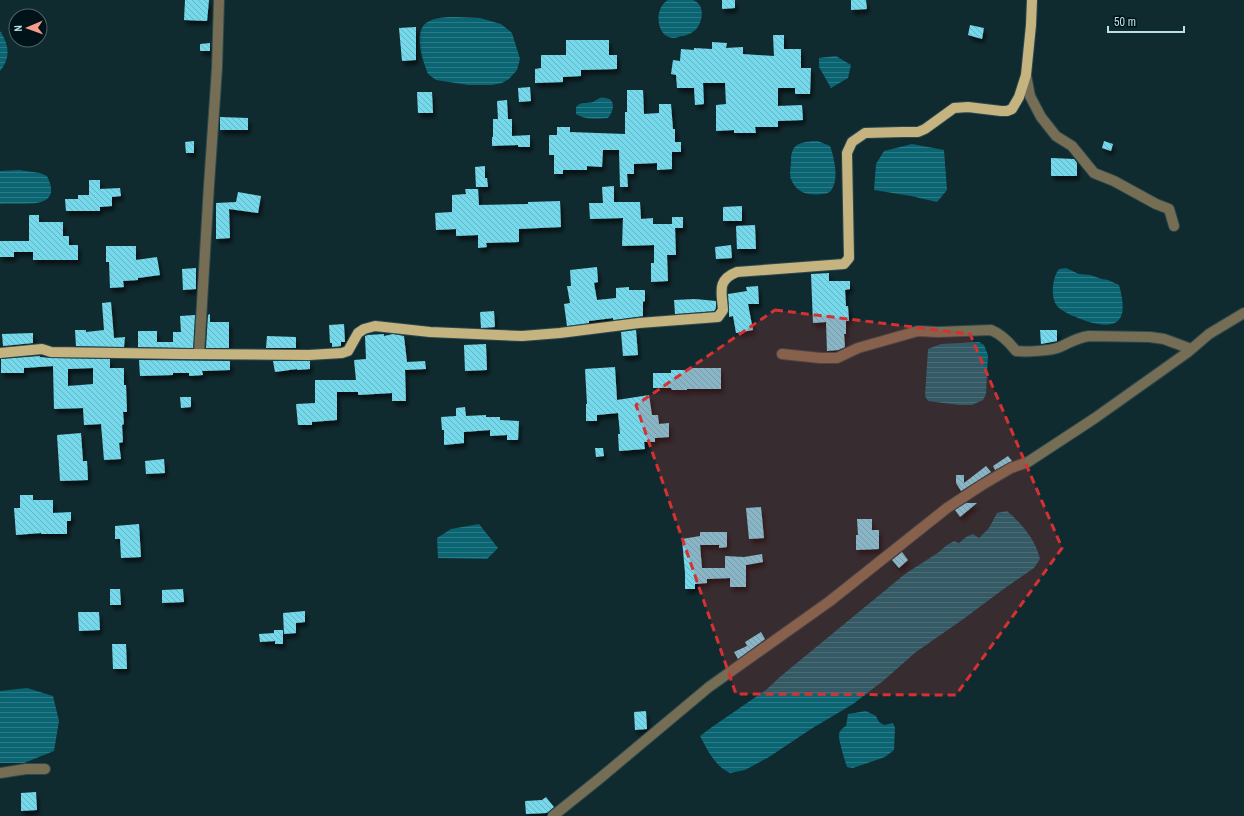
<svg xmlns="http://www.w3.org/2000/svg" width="1244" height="816" font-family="'Archivo Narrow',sans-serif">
<defs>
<pattern id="water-rules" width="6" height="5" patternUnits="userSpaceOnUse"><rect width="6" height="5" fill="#0b6472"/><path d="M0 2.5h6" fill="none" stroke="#2c7a86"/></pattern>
<pattern id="building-back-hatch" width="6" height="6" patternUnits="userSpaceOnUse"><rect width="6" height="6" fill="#75d8eb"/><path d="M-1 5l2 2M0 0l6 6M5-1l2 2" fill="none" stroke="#66b3c2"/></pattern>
<filter id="shadow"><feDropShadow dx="2.5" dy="4.5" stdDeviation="2" flood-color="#0009"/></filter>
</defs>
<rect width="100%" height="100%" fill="#102b30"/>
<path fill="url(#water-rules)" d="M668,0c8,0 18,0 25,0 14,5 9,25 1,31 -4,3 -7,4 -11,5 -3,0 -7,2 -9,2 -19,0 -20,-31 -6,-38z
M457,17l23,1 21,6 11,9 8,26 -3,11 -8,9 -7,4 -10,2h-24l-19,-3 -13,-2 -8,-6c-5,-13 -15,-40 -2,-51 8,-6 22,-6 31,-6z
M0,31c9,13 11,27 0,40z
M836,56l15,9 -3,13 -17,10 -12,-21v-9z
M600,98c15,-2 16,10 8,20 -10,1 -23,2 -32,-4v-7c5,-6 10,-3 17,-5 2,-1 4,-3 7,-4z
M812,141h6l12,5c4,11 9,32 2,43 -2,4 -6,5 -11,5 -12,2 -25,-1 -30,-15 -2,-5 0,-13 0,-18 0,-16 7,-18 21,-20z
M912,144l32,6 3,40 -10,12 -26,-6 -37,-6 2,-26 8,-13z
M19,170l21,3 7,3c18,36 -27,26 -47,28v-33z
M1066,268l13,6 11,1 12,4 6,1 11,5c9,33 3,47 -33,36 -8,-3 -22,-8 -28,-14 -8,-8 -6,-29 1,-38z
M979,342l5,3 4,10 -2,39 -3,6 -11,5h-13l-31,-4 -3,-5 3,-47 13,-5z
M1007,511c15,13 28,28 33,48l-6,9 -29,20 -43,32 -46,32 -33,29 -30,23 -42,25 -42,28 -24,13 -15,3c-15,-7 -22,-22 -30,-37l12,-9 54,-37 15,-14 124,-102 34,-22 8,-7 7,-4 5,2 7,-6 7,-3 6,4 10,-10 8,-15z
M479,524l19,24 -11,11 -49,-1 -1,-20 14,-9z
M27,688l26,8 6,25 -5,30 -30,12h-24v-72z
M866,711l10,5 3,6 5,3 9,-2 2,5 -1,22 -9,7 -32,11 -6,-1c-2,-6 -8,-25 -8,-31 0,-5 3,-8 7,-10l2,-12z"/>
<path fill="url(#building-back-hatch)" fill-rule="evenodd" filter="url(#shadow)" d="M185,0h24l-2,21 -23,-1z
M722,0h13v8l-13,1z
M851,0h15l1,9 -16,1z
M970,25l14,3 -2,11 -14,-4z
M416,27v33l-14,1 -3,-33z
M773,35h11v14h17v19h10l-1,26h-15v-6h-17v18l24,-1 1,15 -25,1v6h-23l1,6h-22v-3l-18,1v-26l10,-1 -1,-21h-22l1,21 -9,1 -1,-17h-17l-1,-13 -5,-1 2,-14 7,1 1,-12 13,1v-2l18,1v-7l15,1 -1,5 17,-1v7l31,2z
M566,40h43v15h8v14l-36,1v6l-18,1v5l-28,1v-14l6,-1v-13h25z
M210,43v8h-10v-7z
M530,87l1,14 -12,1 -1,-14z
M627,90h16l1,24 15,-1v-9h12l2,25h2v13h6v10h-9v17l-15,1v-7l-23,1v10h-7l1,13h-8l-1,-37h-16l-1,17 -15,-1v4h-24v4h-9v-19h-5v-20h8v-8h13v5l55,2v-22h2z
M417,92h15l1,21h-15z
M507,100l1,19h4v17l18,-1v12h-12v-2l-26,1v-9h1v-18h5l-1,-18z
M220,117l28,1v12h-28z
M194,141v12h-8l-1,-11z
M1104,141l9,3 -2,7 -9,-3z
M1051,158l23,1 3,4v13h-26z
M485,166v12h2l1,9h-12l-1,-20z
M89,180h11v9l20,-1 1,8 -9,1v9l-12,1v4h-34l-1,-12h13v-4h11z
M614,186v16h26l1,17 12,-1v6h19v-7h11v11h-8l1,27h-9l1,26 -17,1v-19h3v-18l-32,1 1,-28 -33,1 -1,-16h14l-1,-16z
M465,189h13l1,16 49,-1v-2l32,-1 1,26 -42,2v13l-33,1 1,4 -9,1v-13l-22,1v-7l-20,1 -1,-17 17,-1v-17l14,-1z
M238,192l23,4 -3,17 -29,-4 1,29 -14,1v-36l20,-1z
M742,206v15h-19v-14z
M29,215h10v7h24v14h6v9h9v15h-45v-8h-19v5h-14v-16h29z
M755,225l1,24h-19l-1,-23z
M731,245l1,13 -16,1 -1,-12z
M106,246h30v14l21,-3 3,18 -22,3v2l-15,1 1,6 -14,1 -1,-26h-3z
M597,267l1,15 -4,1 3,17 19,-2v-10l13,-1v3h16v11l-2,1v14l-30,4v-2l-24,3v2l-22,3 -3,-22 6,-1 -3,-17h4l-1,-16z
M196,268v21l-13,1 -1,-21z
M829,273v8h21v8l-5,1 1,16h2l1,15h-3v13h-2l1,13 -7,3 -11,1 -1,-29 -13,1 -2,-49z
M758,286l1,18h-11l5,26 -17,3 -3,-17 -4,1v-8l-1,-15 19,-3 -1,-4z
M695,299l21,2v7l-2,3 -39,3 -1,-14z
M111,302l3,36 11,-1 -1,10 -48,-1 -1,-16h11v2l18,-2 -2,-27z
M494,311l1,16 -14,1 -1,-16z
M210,314v8h19v26h-23l2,-33z
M195,315l-2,33 -55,-1v-16h19v11h16v-10h8l-1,-16z
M344,324l1,18h-4v4l-9,1v-4h-2l-1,-18z
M636,330l2,25 -15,1 -2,-24z
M1040,330h17v11l-16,3z
M33,333v10l-30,3 -1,-12z
M384,334v2l9,-2 11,2 3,26 18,-1 1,8 -21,1 1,31h-14v-8l-34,2v-3h-21v28l-25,2v3h-14l-2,-21 19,-1v-23h41l-2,-20 12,-1 -1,-23 3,-1z
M267,336l29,1v11h-30z
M486,344l1,26 -22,1 -1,-26z
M40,356v1l11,1 59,1v9h14v17h2l1,27h-4l1,12 -2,1 1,17 -4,1 2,16 -17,1 -3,-36 -17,1 -1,-17 -29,1 -1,-43 -29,2v5h-23v-14zM93,368v16l-25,2v-17z
M139,360l91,1v9l-28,1 1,4 -14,1v-3h-16v2l-33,1z
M273,361h37v8l-13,1v-1l-22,3z
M615,367l2,33 32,-5 3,20h6l1,9 10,-1v14l-14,1v4h-11l1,7 -26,2 -1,-17h2l-2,-21 -21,2v6h-11v-17h1l-2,-35z
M689,368h32v21h-34v1h-15l-1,-2h-18v-15h18v-3h18z
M180,397h11v10l-10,1z
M465,407l1,9 20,-1v2h14v3l19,1 -1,19h-11v-5l-17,1v-6l-26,2v11l-20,2v-15h-2l-1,-13 15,-1v-8z
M81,433l2,28h4l1,19 -28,1 -3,-46z
M595,448h8l1,8 -8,1z
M1008,456l4,5 -17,9 -2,-4z
M164,459l1,14 -19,1 -1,-13z
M986,466l5,6 -30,19 -5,-8v-8h8v8z
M20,495h13v5h20v13l18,-1v9h-4v13h-26v-1l-25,2 -2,-27h6z
M966,503h11l-17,14 -5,-7z
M761,507l3,31 -15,1 -3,-31z
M857,519h15v11h7v19l-23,1v-15h2z
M139,524l2,33 -20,1 -1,-19h-5v-13z
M700,532h27v15l-8,1v-3h-19l2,23h23v-12l19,1 18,-3 1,8 -17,3v22h-16v-9l-23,1v4l-12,1v5h-10v-16l-3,-34 18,-3z
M902,552l6,8 -9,8 -7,-8z
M110,589h10l1,16h-11z
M183,589l1,13 -22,1v-13z
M305,611v11l-9,1v10l-12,1 -1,-21z
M78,612h21l1,18 -21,1z
M274,630h9v14h-8v-3l-15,1 -1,-8 15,-1z
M761,632l4,7 -27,20 -4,-7 13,-6 -2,-4z
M112,644h14l1,25h-14z
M646,711l1,18 -12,1 -1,-18z
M36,792l1,18 -16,1v-18z
M546,797l8,10 -6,5 -2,1 -20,1 -1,-13 17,-1z"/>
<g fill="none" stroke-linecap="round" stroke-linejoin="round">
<defs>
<path id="minor" d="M1026,75l4,21 11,21 15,19 16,10 22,27 20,8 42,23 13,5 5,17
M199,354l10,-169 8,-117 2,-68
M782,354l38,4h17l21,-10 60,-17 20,1 53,-2c10,4 18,12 25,21 10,1 35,0 44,-4 11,-5 16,-9 29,-11l61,1 14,2 27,10
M0,773l26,-4h19
M553,816l46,-37 110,-92 121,-86 117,-93 35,-23 29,-17 17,-6 67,-44 93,-66 21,-18 35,-21"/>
<path id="major" d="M0,353l42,-4 9,3 131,2 127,1 33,-2 6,-2 10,-18 6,-4 11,-3 55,6 92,4 38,-3 79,-10 79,-6 5,-7c-1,-17 -7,-30 14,-38l107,-8 5,-6 -2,-105 5,-11 13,-9 37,-1h16l7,-3 29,-21 14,-1 33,4h6l5,-2 7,-12 7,-22 5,-50 1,-25"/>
</defs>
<use href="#minor" stroke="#2b484d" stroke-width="12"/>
<use href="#major" stroke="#2b484d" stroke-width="12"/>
<use href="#minor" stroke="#756d54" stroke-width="10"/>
<use href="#major" stroke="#c5b380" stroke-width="10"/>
</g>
<path fill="#d53132" fill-opacity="0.2" stroke="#d53132" stroke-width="3" stroke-dasharray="8 5" stroke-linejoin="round" d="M775,310l195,24 92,214 -106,147 -220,-1 -100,-289z"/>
<g transform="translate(28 28) rotate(268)"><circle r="19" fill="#001318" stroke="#4a656b"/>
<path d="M0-3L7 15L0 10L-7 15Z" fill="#f49d8c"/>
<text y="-6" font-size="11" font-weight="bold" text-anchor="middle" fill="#bae0e8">N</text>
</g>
<path d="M1108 26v6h76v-6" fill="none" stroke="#bae0e8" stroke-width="2"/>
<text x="1114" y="26" font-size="12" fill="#bae0e8" stroke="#001318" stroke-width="3" paint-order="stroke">50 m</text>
</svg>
